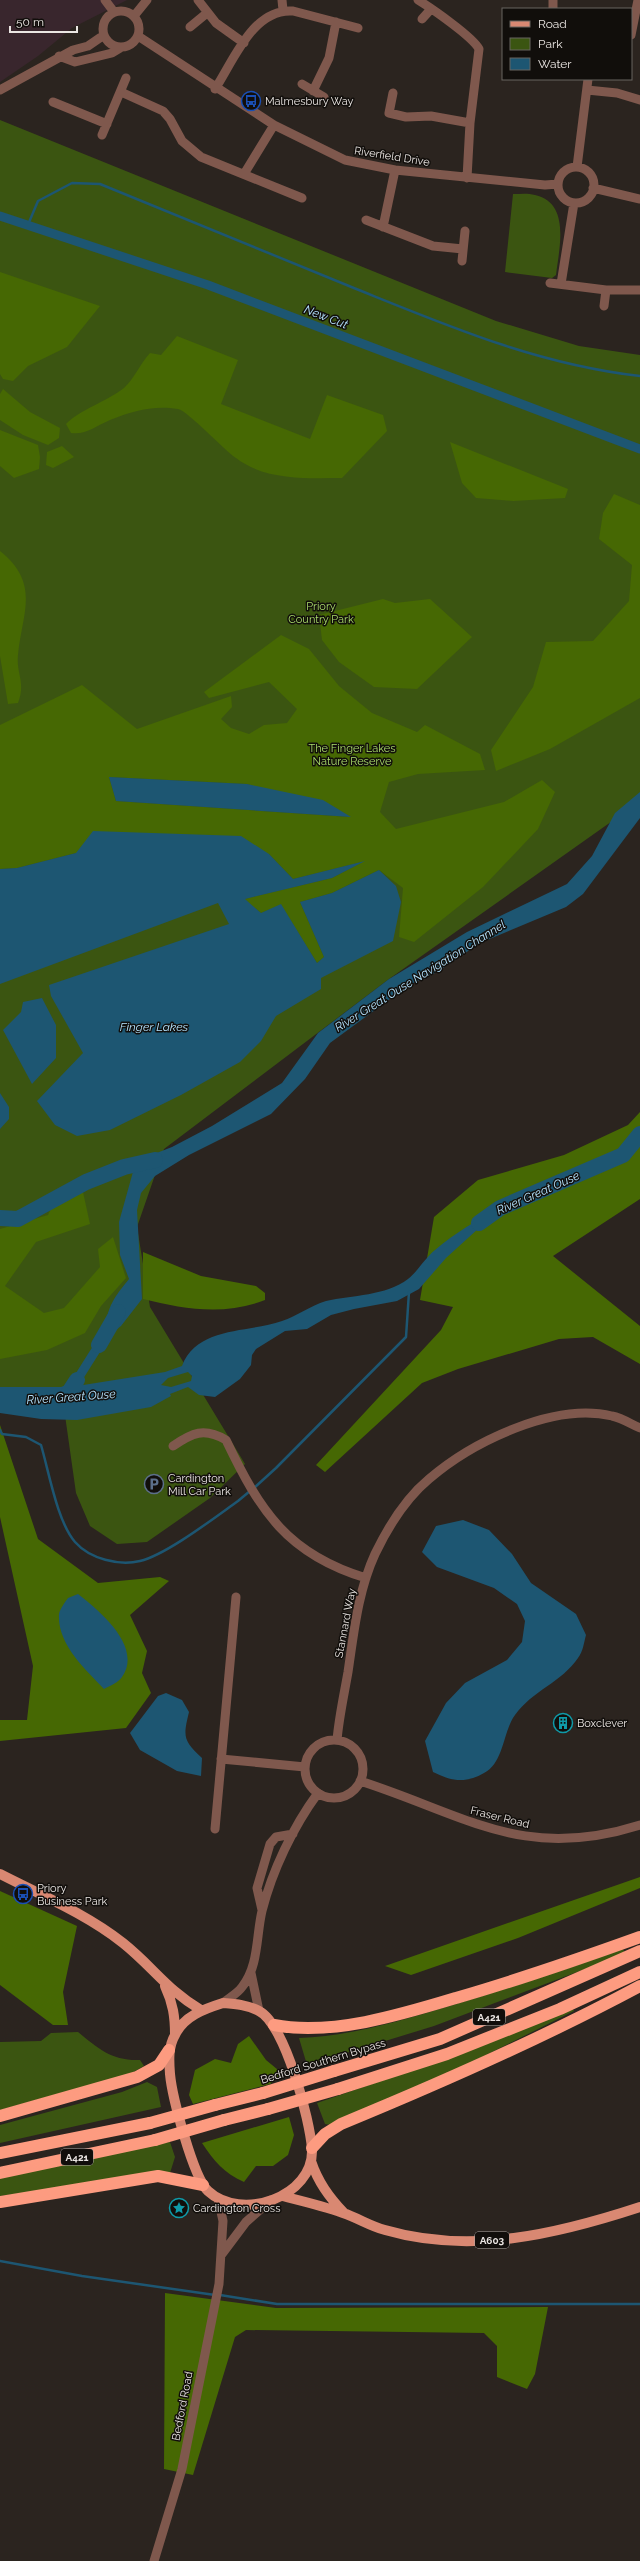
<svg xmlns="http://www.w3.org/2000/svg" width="640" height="2561" font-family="Raleway,sans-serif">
<rect width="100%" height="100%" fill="#2b241f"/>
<path fill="#39262d" d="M0,0h127l-55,28 -34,28 -38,26z"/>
<path fill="#3b5511" d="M0,120l496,201 83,25 61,9v441l-15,16 -236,167 -225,170 -27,78 13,80 95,157 -35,34 -63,44 -30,2 -27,-18 -14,-33 -15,-106h-61z
M513,194c7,0 15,-1 22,1 36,8 24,54 21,80l-4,3 -47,-6z
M623,1949l2,5 -191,72 -127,39 -8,-27c54,-2 103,-18 154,-33 57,-17 114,-36 170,-56z
M571,2006l3,5 -118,59 -125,55 -6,-1 -8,-21 133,-46z
M78,2032c21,17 34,29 62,28l4,6 -14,8 -130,36v-68l41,-1 10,-8z
M147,2082l10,5 4,20 -161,36v-18l122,-33z
M170,2142l5,15 -5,16 -170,23v-19z"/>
<path fill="#466803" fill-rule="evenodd" d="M0,272l100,34 -33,41 -39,19 -15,15 -10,-2 -3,-5z
M177,336l61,24 -17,44 89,35 17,-44 56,20 4,16 -45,47c-35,0 -76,3 -106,-20 -12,-8 -48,-47 -58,-49 -25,-4 -45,2 -68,11 -14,6 -24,15 -39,13l-5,-9c13,-14 40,-22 58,-36 10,-9 16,-24 26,-35l11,2z
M3,389l27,23 30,16 -1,10 -11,7 -25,-10 -23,-15v-26z
M0,430l38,15 2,12 -1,12 -25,9 -14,-12z
M450,442l118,47 -3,9 -52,3 -37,-3 -14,-15z
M62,446l12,11 -21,11 -7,-3 1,-13z
M614,494l26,11v193l-90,51 -54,22 -5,-21 42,-63 13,-45 47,-1 36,-40 3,-36 -33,-26 4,-26z
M0,551c41,33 22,62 18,104 -2,19 8,27 0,48l-10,1 -8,-48z
M383,599l12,4 35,-4 42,38 -55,52 -43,-2 -35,-25 -17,-22 -3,-25z
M281,635l28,14 30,37 33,27 45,19 8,-7 55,29 5,16 -67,4 -29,8 -9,30 16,17 108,-27 38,-22 13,12 -17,37 -55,58 -69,55 -15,-5 4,-49 -24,-18 -47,23 -32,9 24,55 -7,6 -36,-58 -20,8 -17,-14 88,-21 30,-16 -69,17 -24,-25 -193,-1 -59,15 -17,1v-144l82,-40 55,44 94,-33 1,11 -11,12 10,9 18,6 15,-9 23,-2 10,-14 -28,-27 -60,16 -5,-6zM109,777l138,7 103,33 -234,-16z
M640,1112v87l-87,57 87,70v38l-47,-27 -34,2 -101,30 -36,14 -97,89 -9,-7 125,-135 12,-23 -33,-7 14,-83 44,-37 86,-25 64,-30z
M83,1192l7,32 -54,18 -31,44 39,27 20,-5 36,-41 -2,-18 15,-12 13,41 -25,28 -16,27 -38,17 -47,9v-130l48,-14 7,-16z
M143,1252l58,24 55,10 9,7v7c-40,16 -82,9 -122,-1z
M0,1425l38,114 60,44 62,-6 9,4 -39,34 17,36 -5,22 9,20 -25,35 -126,13v-21h27l6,-54 -33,-149z
M640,1877v11l-122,50 -107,37 -26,-9z
M0,1891l77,35 -14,66 5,33h-15l-53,-40z
M249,2036l17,24 17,14 -13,10 -77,20 -4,-9 6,-25 20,-11 16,4 7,-19z
M289,2117l5,18 -6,20 -15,11h-17l-12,16c-20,-9 -30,-21 -42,-39z
M165,2293l111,15 272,-1 -13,67 -8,15 -30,-12v-31l-13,-13 -238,-3 -11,7 -42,138 -29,-6z"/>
<path fill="#1d5672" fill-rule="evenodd" d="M109,777l138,7 76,16 28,17 -235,-16z
M640,792v26l-57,76 -17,13 -86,36 -43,29 -28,13 -79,58 -25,36 -34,35 -82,41 -34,21 -14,17 -4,17 5,89 -21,27 -9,7 -6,-3c0,-22 9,-34 23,-51l-9,-24 -1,-33 17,-61 36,-14 40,-21 70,-43 36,-50 71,-54 78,-47 100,-48 25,-28 23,-43z
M93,831l148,5 28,18 24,25 72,-18 -33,17 -87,21 16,14 20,-9 36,59 7,-6 -24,-55 32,-9 47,-23 17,16 5,16 -8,39 -72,37v11l-45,27 -15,25 -21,21 -59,33 -71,35 -33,6 -22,-11 -18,-24 46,-48 -32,-57 -2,-11 180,-61 -11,-21 -218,81v-115l17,-1 59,-15z
M42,998l14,27v33l-24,26 -29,-54 18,-18 2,-10z
M0,1093l9,14v12l-9,10z
M640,1128v15l-23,21 -57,19c32,-15 56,-27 80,-55z
M501,1208l-55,50 -27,31 -22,12 -43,8 -23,6 -24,14 -22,2 -29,18 -4,6 -1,10 -11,14 -25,18 -16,-2 -11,-8 -18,7 1,2 -20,11 -74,13 -36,-1 -41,-6v-26h61l10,-4 6,3 88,-14 17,-6c15,-40 67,-33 100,-45 15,-5 28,-15 44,-20 26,-6 60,-5 82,-22 10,-8 17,-21 27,-29 20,-17 43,-31 66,-42zM188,1372l4,4 -1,5 -20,6 -10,-2 7,-7z
M463,1520l26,10 23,24 19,29 45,31 10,21c-2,7 -3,17 -8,23 -16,24 -46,33 -63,57 -12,16 -11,48 -31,58 -19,11 -33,8 -51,-1l-8,-31 21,-38 19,-20 42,-23 15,-18 3,-21 -8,-17 -23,-16 -57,-21 -15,-15 14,-26z
M78,1594c22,17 65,53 44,83 -3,5 -12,9 -18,12 -19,-20 -47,-45 -45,-75 1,-5 6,-12 9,-16z
M166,1693l16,7 7,12c-6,25 -6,28 13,46l-1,18 -24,-5 -37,-21 -10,-17 28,-37z"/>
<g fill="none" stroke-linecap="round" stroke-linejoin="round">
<path stroke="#1d5672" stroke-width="2.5" d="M27,227l11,-26 34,-18 28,1c83,34 166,68 249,102 97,39 186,78 291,90
M0,1430l2,4 24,3 15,8c8,27 16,76 34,97 15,17 44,24 65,19 26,-6 74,-43 98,-60l12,-10
M254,1488l22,-20 130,-131 3,-45
M0,2261l82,15 133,19
M220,2295l57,9h363"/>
<path stroke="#1d5672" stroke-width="9" d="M0,216l208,69 432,164
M77,1380l22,-35"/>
<path stroke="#1d5672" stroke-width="16" d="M0,1218l18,1 68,-37 38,-15 31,-7
M479,1223l21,-15 123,-53 17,-21
M99,1345l19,-33
M64,1400l13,-20"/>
<path stroke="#7f584d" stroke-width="9" d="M105,0l9,12
M198,0l18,23 28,20
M282,0l1,10
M418,0c13,8 55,37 61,49l-9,74 -3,55
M553,9v-9
M103 29a18 18 0 1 1 36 0a18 18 0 1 1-36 0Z
M134,16l13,-16
M422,19l9,-10
M190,27l17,-14
M631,35l7,-35
M138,36l136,89 71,35 50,10 150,15 13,-1
M59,56l16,6 37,-9 10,-6
M302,84l22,13
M215,89c19,-29 38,-81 78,-78l65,17
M0,90l73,-40 15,-4 16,-11
M587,90l30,3 23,7
M313,91l16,-33 7,-36
M121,92l42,19 7,8 12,22 19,16 101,41
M393,93l-4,20 17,4 25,-1 39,7
M53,102l54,22
M102,135l24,-57
M577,167l11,-88
M558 185a18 18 0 1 1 36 0a18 18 0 1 1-36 0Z
M244,174l30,-49
M593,188l47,11
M366,220l67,26 30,3
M383,227l12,-57
M462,261l3,-30
M550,283l56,7h34
M561,284l13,-81
M604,306l2,-16
M173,1446c19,-13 31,-19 53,-6 34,71 61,114 140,138
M337,1740c2,-23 7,-45 11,-68 6,-40 10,-81 27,-118 13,-27 31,-56 54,-75 43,-37 125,-77 183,-63 10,2 19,8 28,12
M305 1769a29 29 0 1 1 58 0a29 29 0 1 1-58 0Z
M221,1759l84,8
M360,1781c106,34 163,81 280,44
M215,1829l21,-232
M262,1910l-5,-22 13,-44 6,-7 17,-3
M251,1973l8,38
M223,2003c6,-5 15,-10 19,-16 17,-21 14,-51 20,-76 10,-40 31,-84 56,-118
M222,2254l24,-32 25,-22
M154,2561l28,-92 37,-185 4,-63 -5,-23"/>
<path stroke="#d98872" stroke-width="10" d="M0,1874c41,21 86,40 123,69 29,23 45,48 78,67
M165,1986c8,17 10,31 10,49
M223,2003c12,1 25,2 36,8 26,13 51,109 53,138 2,48 -71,73 -104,42 -15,-14 -36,-95 -38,-117 -1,-13 -2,-27 5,-39 9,-19 29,-26 48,-32z
M311,2161c7,21 18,36 33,52
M282,2196c20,5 41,10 61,17 15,5 27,13 42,17 86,25 173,4 255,-23"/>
<path stroke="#fd9b80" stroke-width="12" d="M274,2025c57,11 126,-10 182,-27 62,-18 123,-39 184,-61
M334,2071l106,-32 200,-88
M338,2089l109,-35 113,-45 80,-37
M215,2105l48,-12
M0,2116l137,-39 22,-12 10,-15
M224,2120l44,-11
M312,2148l13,-14 16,-10c102,-42 202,-86 299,-138
M0,2153l150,-30
M0,2173l155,-33
M0,2202l158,-26 45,9"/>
<path stroke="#fd9b80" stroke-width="12" d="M263,2093l71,-22
M268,2109l70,-20
M150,2123l65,-18
M155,2140l69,-20"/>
</g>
<defs>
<symbol id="bus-ring" viewBox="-11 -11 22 22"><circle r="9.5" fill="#110e0b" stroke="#1a4fb4" stroke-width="1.5"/><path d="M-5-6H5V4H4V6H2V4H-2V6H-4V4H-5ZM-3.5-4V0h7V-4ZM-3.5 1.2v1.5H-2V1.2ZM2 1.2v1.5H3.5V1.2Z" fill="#1a4fb4"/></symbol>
<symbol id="parking-ring" viewBox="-11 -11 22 22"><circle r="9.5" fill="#110e0b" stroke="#5c6f8a" stroke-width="1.5"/><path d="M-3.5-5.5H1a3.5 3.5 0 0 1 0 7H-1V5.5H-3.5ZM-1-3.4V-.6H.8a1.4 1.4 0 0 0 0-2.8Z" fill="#5c6f8a"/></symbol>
<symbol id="building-ring" viewBox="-11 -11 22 22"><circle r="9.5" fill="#110e0b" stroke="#0f9aa8" stroke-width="1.5"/><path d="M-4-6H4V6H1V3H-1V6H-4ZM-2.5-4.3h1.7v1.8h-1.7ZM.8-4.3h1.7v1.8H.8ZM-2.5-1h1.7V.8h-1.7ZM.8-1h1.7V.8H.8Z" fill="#0f9aa8"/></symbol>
<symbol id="sight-ring" viewBox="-11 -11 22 22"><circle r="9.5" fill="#110e0b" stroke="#0f9aa8" stroke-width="1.5"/><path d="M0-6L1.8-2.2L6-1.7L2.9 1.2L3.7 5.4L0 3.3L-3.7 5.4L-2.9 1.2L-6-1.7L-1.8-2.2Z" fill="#0f9aa8"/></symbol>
</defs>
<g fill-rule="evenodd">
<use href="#bus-ring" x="240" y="90" width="22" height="22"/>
<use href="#parking-ring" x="143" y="1473" width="22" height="22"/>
<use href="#building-ring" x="552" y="1712" width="22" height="22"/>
<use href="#bus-ring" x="12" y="1883" width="22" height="22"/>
<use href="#sight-ring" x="168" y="2197" width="22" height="22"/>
</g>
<g text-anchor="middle" stroke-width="3" stroke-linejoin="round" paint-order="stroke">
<g fill="#110e0b" stroke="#aaa5a2" stroke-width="1">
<rect x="473" y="2009" width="32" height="16" rx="3"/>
<rect x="61" y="2149" width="32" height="16" rx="3"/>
<rect x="475" y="2232" width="34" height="16" rx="3"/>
</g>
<g font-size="10" font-weight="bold" fill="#ebe6e3">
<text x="489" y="2021">A421</text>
<text x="77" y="2161">A421</text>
<text x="492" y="2244">A603</text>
</g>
<g font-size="11" fill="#ebe6e3" stroke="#110e0b" text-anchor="start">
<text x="265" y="105">Malmesbury Way</text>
<text x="168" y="1482">Cardington<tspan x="168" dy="13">Mill Car Park</tspan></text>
<text x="577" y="1727">Boxclever</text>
<text x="37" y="1892">Priory<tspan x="37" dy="13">Business Park</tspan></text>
<text x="193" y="2212">Cardington Cross</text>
</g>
<g font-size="11" fill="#ebe6e3" stroke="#110e0b">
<text transform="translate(392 156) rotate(9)" y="4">Riverfield Drive</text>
<text transform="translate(345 1623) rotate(-79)" y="4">Stannard Way</text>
<text transform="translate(500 1817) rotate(14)" y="4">Fraser Road</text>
<text transform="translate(323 2061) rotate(-17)" y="4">Bedford Southern Bypass</text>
<text transform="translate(182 2406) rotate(-79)" y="4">Bedford Road</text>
</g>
<g font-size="11" fill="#acde6c" stroke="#110e0b">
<text x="321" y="610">Priory<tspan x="321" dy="13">Country Park</tspan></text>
<text x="352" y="752">The Finger Lakes<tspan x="352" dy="13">Nature Reserve</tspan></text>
</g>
<g font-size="12" font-style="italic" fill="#b5e4ff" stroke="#110e0b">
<text transform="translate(326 317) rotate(21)" y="4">New Cut</text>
<text transform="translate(420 976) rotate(-32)" y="4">River Great Ouse Navigation Channel</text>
<text x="154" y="1031">Finger Lakes</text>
<text transform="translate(538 1193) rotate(-24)" y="4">River Great Ouse</text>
<text transform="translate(71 1397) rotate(-4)" y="4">River Great Ouse</text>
</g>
</g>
<rect x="502" y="8" width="130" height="72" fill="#110e0b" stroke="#686461"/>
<rect x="510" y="21" width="20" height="6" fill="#d98872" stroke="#686461"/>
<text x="538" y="28" font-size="12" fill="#ebe6e3">Road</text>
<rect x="510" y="38" width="20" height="12" fill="#3b5511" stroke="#686461"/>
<text x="538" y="48" font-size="12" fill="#ebe6e3">Park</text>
<rect x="510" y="58" width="20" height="12" fill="#1d5672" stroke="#686461"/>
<text x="538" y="68" font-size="12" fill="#ebe6e3">Water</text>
<path d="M10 26v6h67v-6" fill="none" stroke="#ebe6e3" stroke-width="2"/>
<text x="16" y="26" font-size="12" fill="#ebe6e3" stroke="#110e0b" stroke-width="3" paint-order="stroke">50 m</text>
</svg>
